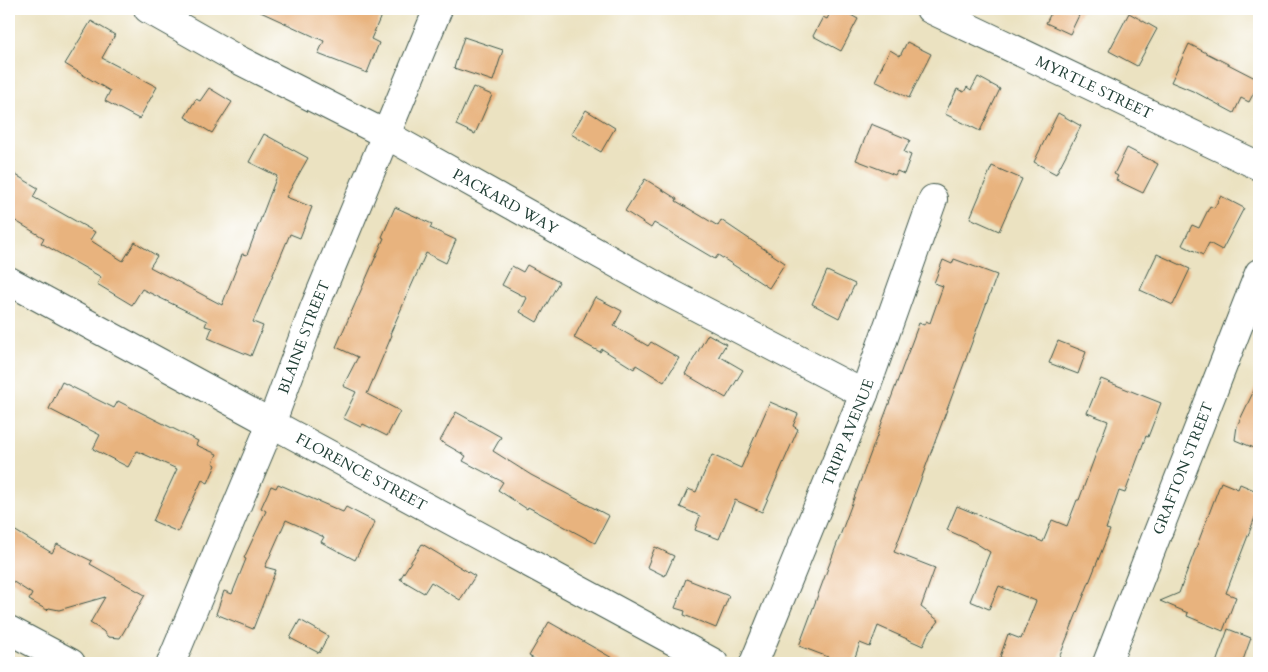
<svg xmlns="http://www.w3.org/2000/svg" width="1268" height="672" font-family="Cardo,serif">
<rect width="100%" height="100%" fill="#fff"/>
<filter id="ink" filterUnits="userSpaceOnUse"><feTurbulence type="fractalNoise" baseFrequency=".02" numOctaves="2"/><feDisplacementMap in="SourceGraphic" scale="10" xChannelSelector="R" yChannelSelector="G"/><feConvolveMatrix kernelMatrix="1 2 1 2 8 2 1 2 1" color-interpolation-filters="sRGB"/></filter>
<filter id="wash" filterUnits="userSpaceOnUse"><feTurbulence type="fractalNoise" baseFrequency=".0096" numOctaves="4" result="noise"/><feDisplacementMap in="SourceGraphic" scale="20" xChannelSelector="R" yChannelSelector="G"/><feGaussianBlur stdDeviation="1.12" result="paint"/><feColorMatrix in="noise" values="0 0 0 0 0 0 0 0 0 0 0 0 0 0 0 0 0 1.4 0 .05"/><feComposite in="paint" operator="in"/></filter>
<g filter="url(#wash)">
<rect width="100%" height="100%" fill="#ebe2c1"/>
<g id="blocks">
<path fill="#e8b37e" d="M254,9h130l-13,30 8,4 -12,30 -49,-19 6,-13z
M832,9h8l18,10 -17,32 -28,-15 10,-19 4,2z
M1053,9h29l-12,25 -24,-11z
M1129,13l28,16 -20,37 -28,-15z
M91,21l24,14 -13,23 55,29 -18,32 -34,-18 5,-10 -45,-27z
M464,37l39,13 -10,31 -39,-13z
M907,42l24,12 -22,44 -34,-17 15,-31 10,6z
M1189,44l70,36v3l-10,19 -8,-4 -7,15 -39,-21 -24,-10z
M978,77l22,12 -20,42 -35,-17 12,-25 7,3 3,-5 4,3z
M473,87l19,8 -17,39 -19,-9z
M209,88l23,14 -20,31 -27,-16 11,-18 4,2z
M586,110l29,18 -14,24 -30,-18z
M1058,113l23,13 -25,48 -22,-12z
M871,124l39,16 -6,12 7,3 -7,19 -7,-3 -2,4 -39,-15z
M264,134l44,24 -22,39 26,10 -12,31 -10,-4 -37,88 10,4 -12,30 -43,-18 4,-10 -7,-2 2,-5 -65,-32 -10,16 -35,-21 4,-7 -60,-34 3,-5 -35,-21v-46l29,17 -5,9 62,35 -5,8 33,21 12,-19 22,14 -7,11 72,38 20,-51 5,1 30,-79 -28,-14z
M1127,148l31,16 -15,29 -27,-13 2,-4 -4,-2z
M992,166l30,13 -23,52 -29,-13z
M645,179l32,20 -1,2 42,25 3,-6 64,43 -16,25 -51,-33 -3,4 -61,-36 -3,5 -26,-17z
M1221,196l23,12 -22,42 -13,-7 -6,12 -21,-10 10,-20 7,3 11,-22 4,2z
M395,207l37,17 -2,4 26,12 -10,23 -20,-10 -36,81 2,1 -25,59 33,17 -13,25 -24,-12 -2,3 -18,-9 13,-26 -13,-6 15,-29 -22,-10 48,-109 -2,-1z
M1157,254l33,15 -17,36 -33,-15z
M954,259l43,16 -103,277 41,16 -14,39 18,14 -12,15 -4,10 -45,-20 -8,21 -10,-4 -7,20h-9l-45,-17 120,-323 5,2 2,-4 4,2 13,-37 -9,-3 9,-23 9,4z
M527,265l32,17 -22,40 -17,-10 7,-14 -25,-13 10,-19 11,6z
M827,271l28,13 -16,34 -27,-14z
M595,297l27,14 -8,15 34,20 3,-4 28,16 -15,24 -28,-17 -2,4 -32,-20 -2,3 -26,-14z
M708,334l18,10 -7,12 24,14 -17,28 -41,-24z
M1058,341l28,11 -8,22 -29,-11z
M1101,379l60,24 -13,34 -2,-1 -21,57 -6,-2 -13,38 4,1 -53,133h-42l-15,-6 8,-23 13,5 15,-38 -37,-15 -10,23 -19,-8 20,-49 -16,-10 -27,-12 10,-24 86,36 9,-22 15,6 10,-26h2l29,-79 -21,-8z
M1259,380v70l-24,-10 2,-14z
M62,382l52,26 4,-7 80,40 -2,4 21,9 -4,9 3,2 -8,18 -6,-3 -24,52 -25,-11 24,-52 -40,-18 -9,16 -35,-18 7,-14 -51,-26z
M770,402l28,12 -5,12 5,3 -36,83 -27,-12 -16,39 -24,-9 5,-14 -20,-9 8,-18 8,3 16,-37 29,13z
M456,412l45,25 -8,14 38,24 78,41 -14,27 -67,-36 -1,2 -29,-19 5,-8 -40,-21 3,-5 -26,-15z
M1221,482l17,7 2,-5 19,8v15l-33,86 10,4 -13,34 -36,-15 1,-3 -28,-12 19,-8z
M278,484l65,28 3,-5 29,15 -20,38 -34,-18 3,-5 -38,-17 -21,47 11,3 -23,59 -37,-15 8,-23 8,3 14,-35 -2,-1 22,-47 -5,-3 10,-22 5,2z
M9,527l43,26 5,-9 35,17 -2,3 55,31 -25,43 -12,-1 -5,-6 -13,-8 15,-26 -46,13 -10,-2 -2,2 -18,-10 3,-6 -23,-15z
M422,544l53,32 -15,24 -29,-18 -7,11 -24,-14z
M655,547l19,9 -9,20 -18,-9z
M686,579l43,17 -13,32 -32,-13 1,-4 -10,-3z
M300,620l28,16 -9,17 -29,-15z
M549,622l72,41h-80l-12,-7z
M1228,629l23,9 -9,25h-26z"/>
</g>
</g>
<g filter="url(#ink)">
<use href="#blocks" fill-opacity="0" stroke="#3e5649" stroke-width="1"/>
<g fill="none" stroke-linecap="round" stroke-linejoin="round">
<defs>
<g id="minor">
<path id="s1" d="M148,9l85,48 152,77 277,155 202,105"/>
<path id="s2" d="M930,9l329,157"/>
<path id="s3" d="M9,281l705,382"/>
<path d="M9,630l62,33"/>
<path id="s4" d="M171,663l100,-239 44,-118 123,-297"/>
<path id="s5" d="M754,663l110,-269 69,-195"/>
<path id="s6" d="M1107,663l152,-390"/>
</g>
</defs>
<use href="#minor" stroke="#3e5649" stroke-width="30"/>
<use href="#minor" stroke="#fff" stroke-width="28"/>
</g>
</g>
<g text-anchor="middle" stroke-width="4" stroke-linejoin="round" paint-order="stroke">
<g font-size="15" fill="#1f3d34" stroke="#fff">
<text dy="5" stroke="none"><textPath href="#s2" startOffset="182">MYRTLE STREET</textPath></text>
<text dy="5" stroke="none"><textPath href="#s1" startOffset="406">PACKARD WAY</textPath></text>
<text dy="5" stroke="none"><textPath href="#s4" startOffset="352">BLAINE STREET</textPath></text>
<text dy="5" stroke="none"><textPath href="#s5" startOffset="249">TRIPP AVENUE</textPath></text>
<text dy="5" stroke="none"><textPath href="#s6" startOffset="209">GRAFTON STREET</textPath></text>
<text dy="5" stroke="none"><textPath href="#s3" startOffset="401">FLORENCE STREET</textPath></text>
</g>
</g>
<rect width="1268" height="672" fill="none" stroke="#fff" stroke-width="30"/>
</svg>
